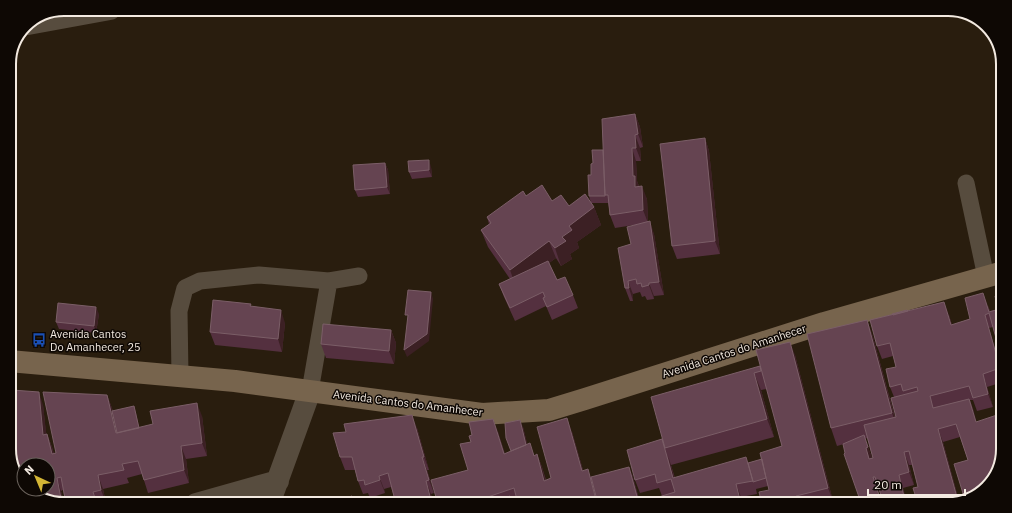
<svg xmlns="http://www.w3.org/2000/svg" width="1012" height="513" font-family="'IBM Plex Sans',sans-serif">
<rect width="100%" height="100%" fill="#291d0e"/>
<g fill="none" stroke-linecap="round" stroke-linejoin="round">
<path stroke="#574c3e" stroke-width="17" d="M966,183l20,94
M180,376l-1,-65 6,-23 15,-7 59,-6 70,6 30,-5
M310,391l19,-110"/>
<path stroke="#574c3e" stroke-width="22" d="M28,24l82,-15
M196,504l82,-23
M269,504l41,-113"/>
<path stroke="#77644d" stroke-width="22" d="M9,361l226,20 247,33 67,-4 36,-11 239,-76 179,-51"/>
</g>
<path fill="#54303f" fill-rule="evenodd" d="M635,114l5,13 3,20 -3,1 1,13h-5l1,20 2,5 8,13 1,23 6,12 10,61 -10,1v3l-7,1 -2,-4 -3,1 -2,-5 -7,2v7h-3l-5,-13 9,-63 -19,3 -5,-13 -1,-7 -1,-5h-17l-2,-7 2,-21 2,-12 10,-13z
M705,138l4,13 11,103 -43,5 -5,-13z
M385,163l3,7 2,24 -32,3 -3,-7z
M431,167l1,10 -20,2 -3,-7z
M526,196l26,5 17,5 25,1 7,18 -24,17 2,6 -9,6 2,5 -11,7 -5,-8 -7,5 8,17 16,15 5,13 -26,12 -6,-14 -31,15 -11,-24 -5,-13 11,-5 -22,-32 -7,-17 8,-6 -2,-7z
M1003,294l-10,33 -4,1 14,48v6l-16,5 6,20 -16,4 -4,-11h-3l4,12 -6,48 -8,-23 -17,5 16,59 -11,3 -30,-17 -6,-22h-3l5,20 -11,3 4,16h-23l-5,-14 -19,10 -15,-47 -1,-9 -7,2 -6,-18 36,-108 6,17 22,80h1l-2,-20 -4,-10 6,-20 -3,-11 -11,3 -5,-13 31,-35 41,4 3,10 18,-6 18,-13 2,5 8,-2zM867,438l6,20h-1l-7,-19z
M252,307l33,16 -3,29 -67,-7 -5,-13z
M99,314l-3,19 -37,-4 -3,-7z
M391,330l5,13 -2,21 -68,-6 -5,-14z
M795,355l38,146 -13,3h-58l7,-14 -1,-4 -12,3 1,5 -16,3 2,7h-225v-3l-5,2v1h-75l30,-34 3,-28 27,-10 7,22 6,-3 12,-24 4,17 8,12 2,-2 5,13 4,13 5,-2 21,-46 11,38 8,7 41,-3 8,28 22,-6 -3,-8 -19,5 -5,-13 27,-41 98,-73zM767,389l15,57 -20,13 -14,4 -73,15 -4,-13 103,-28 -13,-47z
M107,395l6,16 21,-5 2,7 3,15 63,-12 5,40 -21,3 3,24 -41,10 -6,-19 -15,4 2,5 -26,6 3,14 -5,1h-35l-3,-14 -2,1 3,13 -24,-6 3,-93 3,29h1l5,13 2,7 2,-1z
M417,428l12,42h-2l7,23 -3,1 3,10h-38l-5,-17 -7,2 1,4 -15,5 -2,-5 -5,1 -5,-13 -3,-11h-10l-5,-13z"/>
<path fill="#3c2024" d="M635,114l5,13 3,20 -5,-13z
M635,135l5,13 1,13 -5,-13z
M705,138l4,13 11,103 -5,-13z
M632,148l4,13 1,20 3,8 -5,-2 -2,-11z
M429,160l2,7 1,10 -3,-7z
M385,163l3,7 2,24 -3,-7z
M642,186l5,13 1,24 -5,-13z
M594,207l7,18 -24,17 2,6 -9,6 2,5 -11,7 -6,-18 14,-22z
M650,221l4,13 10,61 -5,-13z
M549,241l7,17 -40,29 -6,-17z
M628,281l5,13v7l-4,-13z
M649,283l5,13v3l-5,-14z
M431,292l2,7 -4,42 -22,16 -3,-7z
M983,293l5,13 6,19 -5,-13z
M944,302l5,13 7,23 -5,-13z
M96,307l3,7 -3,19 -2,-7z
M281,310l4,13 -3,29 -4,-13z
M985,315l4,13 14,50 -3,-10z
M867,320l6,17 25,93 -6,-17z
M391,330l5,13 -2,21 -5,-13z
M790,342l5,13 38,146 -5,-13z
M754,373l7,17 13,47 -7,-18z
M983,374l4,13 6,20 -5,-13z
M39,392l4,13 5,43 -5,-13z
M107,395l5,13 6,28 -2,-3z
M969,399l5,13 6,23 -4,-13z
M197,403l5,13 5,40 -5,-13z
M134,406l2,7 6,26 -3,-8z
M412,415l5,13 12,42 -5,-13z
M567,418l5,14 15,52 -5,-13z
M493,419l5,13 10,35 -4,-13z
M520,420l3,7 8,31 -3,-7z
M938,429l5,13 16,59h-1z
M47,434l5,13 4,20 -4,-13z
M181,446l5,13 3,24 -5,-13z
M868,447l5,13 1,12 -8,-24z
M904,452l5,13 5,20 -5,-13z
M537,454l5,13 7,27 -5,-13z
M668,456l3,9 7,27 -5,-14z
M422,457l5,13 7,23 -5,-13z
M629,467l3,7 8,30z
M588,469l4,13 6,22 -3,-8z
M98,475l5,14 3,14 -5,-13z
M899,475l4,13 4,16h-1l-1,-3z
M379,476l5,13 1,4 -5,-13z
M57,478l4,13 3,13h-2z
M426,481l5,13 3,10h-2z
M736,484l5,13 2,7h-2z
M93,492l5,12h-1z"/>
<path fill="#654451" stroke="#7b5e67" d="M635,114l3,20 -3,1 1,13h-4l1,28h2v11l7,-1 1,24 -33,5 -2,-20h-3l-3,-76z
M705,138l10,103 -43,5 -12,-102z
M592,150h11l2,46h-16l-1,-21h3v-11l2,-1z
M429,160v10l-20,2 -1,-11z
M385,163l2,24 -32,3 -2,-25z
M542,185l10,16 9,-6 8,11 16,-12 9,13 -25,19 3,4 -10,7 4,4 -11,7 -6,-7 -39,29 -29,-40 10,-7 -4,-6 36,-26 3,5z
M650,221l9,61 -10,1v2l-7,2 -1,-4 -4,1 -1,-5 -8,2 1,7h-4l-7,-40 13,-4 -4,-17z
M548,261l9,19 8,-3 8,18 -26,12 -4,-9 2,-1 -2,-5 -33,16 -11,-24z
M408,290l23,2 -4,42 -23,16 4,-35h-3z
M983,293l6,19 14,-4v55l-14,-50 -4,2 15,53 -17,6 5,20 -15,4 -4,-12 -39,10 3,12 36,-9 7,23 27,-9v36l-6,24 -21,23 -11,4 -11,-36 14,-4 -12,-36 -18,5 20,72 -10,3h-30l-5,-16 5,-1 -9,-36 -5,1 5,20 -10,3 6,26 -12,3h-9l-9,-27h-2l9,27h-30l-1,-1 9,-3 -16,-46 1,-1 -2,-9 21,-9 4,12 -2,1 3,11 4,-1 -9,-33 32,-8 -5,-19 27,-7 -1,-4 -14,4 -2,-7 -11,3 -4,-18 10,-2 -6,-24 -13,3 -7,-26 74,-18 7,23 19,-6 -5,-21z
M1003,294v14l-5,1 -3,-13z
M213,300l38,4 -1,2 31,4 -3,29 -68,-7z
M58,303l38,4 -2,19 -38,-4z
M907,310l1,1 -15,4 -1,-1z
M867,320l25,93 -61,15 -24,-94z
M323,324l68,6 -2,21 -68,-7z
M790,342l38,146 -32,8 2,8h-36l-3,-12 10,-2 -9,-37 22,-7 -26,-96z
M760,366l1,5 -7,2 13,46 -102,29 -14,-51z
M12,390l27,2 4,43 4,-1 5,20 4,-1 -13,-61 64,3 9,38 37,-9 -3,-13 47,-8 5,40 -21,3 3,24 -40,10 -6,-19 -16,3 2,6 -26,5 3,15 -8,2 2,6 -29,6 -5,-27 -4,1 5,26 -22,-6 -11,-9h19v-24h-24v19l-6,-5 -9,-26v-57l4,-1z
M134,406l5,22 -22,5 -5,-22z
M412,415l12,42h-2l7,23 -3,1 6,23h-36l-8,-31 -9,3 1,4 -15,5 -1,-5 -6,1 -6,-24h-12l-7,-24 13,-1 -2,-8z
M567,418l15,53 6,-2 7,27 -27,8h-50l-4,-16 -38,13 1,3h-39l-7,-24 37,-10 -8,-26 11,-2 -2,-6 3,-1 -3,-13 24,-3 11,35 26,-11 4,13 3,-2 7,27 7,-3 -14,-51z
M520,420l6,25 -15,6 -5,-13 -1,-15z
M662,439l11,39 73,-21 7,24 -17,3 5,20h-22l-1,-2 -7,2h-72v-1l36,-11 -4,-13 -14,4 -2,-9 -20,6 -8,-30z
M762,459l4,19 -13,4 -5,-19z
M629,467l10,37h-41l-7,-27z
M352,496l3,8h-29z
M510,496l3,8h-26z
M815,498l2,6h-18l-1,-2z
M833,501v3h-11z"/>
<defs>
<symbol id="bus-bare" viewBox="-9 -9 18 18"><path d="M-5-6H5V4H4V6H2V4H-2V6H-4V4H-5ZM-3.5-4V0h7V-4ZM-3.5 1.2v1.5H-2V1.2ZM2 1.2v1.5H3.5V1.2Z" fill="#1a4fb4" stroke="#0e0804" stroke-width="2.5" paint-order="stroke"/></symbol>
</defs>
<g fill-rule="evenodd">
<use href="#bus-bare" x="29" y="330" width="20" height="20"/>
</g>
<g text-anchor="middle" stroke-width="3" stroke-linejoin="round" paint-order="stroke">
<g font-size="11" fill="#f3eae1" stroke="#0e0804" text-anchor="start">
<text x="50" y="338">Avenida Cantos<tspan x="50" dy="13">Do Amanhecer, 25</tspan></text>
</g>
<g font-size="11" fill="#f3eae1" stroke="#0e0804">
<text transform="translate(734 351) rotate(-18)" y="4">Avenida Cantos do Amanhecer</text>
<text transform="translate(408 403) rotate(7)" y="4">Avenida Cantos do Amanhecer</text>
</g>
</g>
<path d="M0 0H1012V513H0ZM64 16H948A48 48 0 0 1 996 64V449A48 48 0 0 1 948 497H64A48 48 0 0 1 16 449V64A48 48 0 0 1 64 16Z" fill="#0e0804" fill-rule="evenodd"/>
<path fill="none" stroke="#f3eae1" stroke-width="2" d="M64 16H948A48 48 0 0 1 996 64V449A48 48 0 0 1 948 497H64A48 48 0 0 1 16 449V64A48 48 0 0 1 64 16Z"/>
<g transform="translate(36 477) rotate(316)"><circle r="19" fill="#0e0804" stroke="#6a625c"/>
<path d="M0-3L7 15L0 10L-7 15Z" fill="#d4b635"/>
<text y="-6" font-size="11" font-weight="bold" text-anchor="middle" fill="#f3eae1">N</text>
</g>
<path d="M868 489v6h97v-6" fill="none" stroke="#f3eae1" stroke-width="2"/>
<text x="874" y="489" font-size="12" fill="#f3eae1" stroke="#0e0804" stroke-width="3" paint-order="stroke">20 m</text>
</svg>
